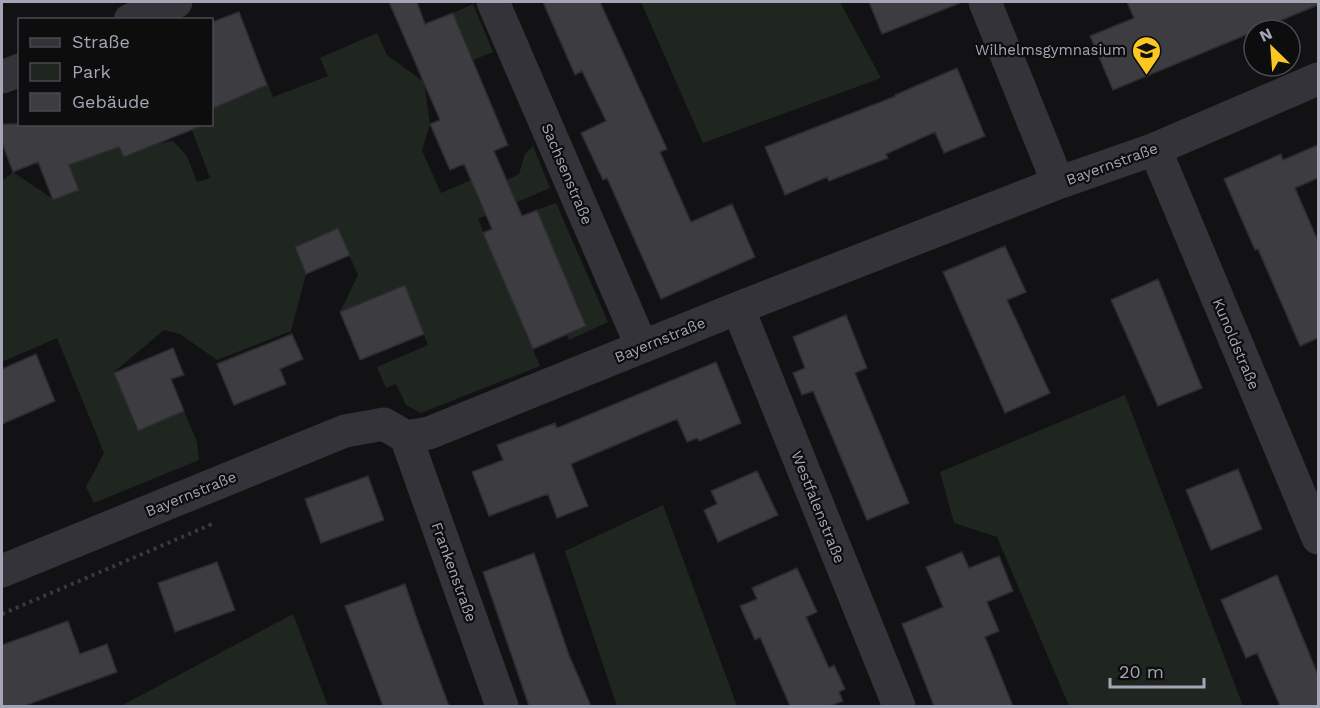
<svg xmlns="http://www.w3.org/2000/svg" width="1320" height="708" font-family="'Work Sans',sans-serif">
<rect width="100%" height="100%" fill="#121214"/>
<path fill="#1e261f" d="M641,2h199l41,76 -178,65z
M473,4l20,48 -20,8 -20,-47z
M377,33l10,22 37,27 6,42 -8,27 19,42 30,-13h36l12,-6 6,-20 8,-8 17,42 -72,31 62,147 -119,47 -15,-8 -10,-21 -10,4 -9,-21 51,-22 -23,-59 -65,26 18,-37 -21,-47 -42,19 11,27 -15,57 -74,29 -37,-26 -16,-4 -50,42 23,59 47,-20 13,31 2,18 -105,43 -8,-16 18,-34 -47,-115 -55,24v-181l11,-9 40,27 26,-10 -16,-38 46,-1 10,-3 5,10 32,-13 17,-3 14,15 10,26 13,-4 -20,-53 22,-1v-15l25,-11 -7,-18 31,-12 12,29 55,-21 -8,-18z
M556,203l52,119 -39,18 -2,-5 19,-9 -49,-116z
M1125,395l118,311h-174l-72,-169 -43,-14 -14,-51z
M663,505l74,201h-120l-52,-155z
M293,614l35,92h-207z"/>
<path fill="#3c3c41" stroke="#2c2c30" stroke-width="1.5" d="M389,2h28l8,22 28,-11 55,132 -14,6 28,65 15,-6 49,116 -53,23 -50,-116 9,-4 -28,-65 -14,6 -20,-46 10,-4z
M543,2h57l67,147 -7,3 31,70 41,-18 23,53 -94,42 -54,-121 -4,2 -22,-47 25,-12 -24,-50 -7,4z
M869,2h91v1l-78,31z
M1127,2h191v3l-205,85 -23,-54 44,-18z
M239,12l28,73 -55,24v-87z
M957,68l28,68 -41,17 -9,-21 -49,22 2,4 -59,23 -2,-4 -42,18 -20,-48 131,-51 -1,-1z
M2,124h199v2l-77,31 -5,-10 -50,18 10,25 -26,10 -15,-38 -25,10 -11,-29z
M1318,145v33l-23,10 23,53v97l-18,8 -42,-97 -3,1 -31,-71 57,-25 2,6z
M338,228l12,27 -44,19 -11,-27z
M1005,246l21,46 -19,8 43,93 -45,20 -62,-141z
M1158,279l44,109 -44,18 -47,-106z
M405,285l19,49 -64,26 -20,-48z
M846,315l21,53 -12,5 54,130 -42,17 -54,-129 -11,4 -9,-22 12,-5 -12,-31z
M292,334l11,25 -23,10 6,15 -52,21 -17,-41z
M173,348l11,27 -13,4 13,32 -46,20 -24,-58z
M36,354l19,47 -53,23v-55z
M716,362l25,61 -42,18 -2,-3 -10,4 -10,-23 -106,45 17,42 -31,12 -9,-24 -59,22 -17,-44 31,-12 -6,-15 58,-22 2,5z
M1238,469l24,60 -51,21 -25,-60z
M757,471l21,44 -60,27 -14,-32 13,-6 -6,-13z
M368,476l16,44 -63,23 -16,-44z
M962,552l7,16 30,-12 14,35 -26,11 12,29 -14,6 28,69h-79l-32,-82 41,-17 -17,-40z
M534,553l35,102 22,51h-62l-46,-134z
M217,562l18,48 -60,22 -17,-49z
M797,568l20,44 -11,5 23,51 5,-3 11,24 -6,3 4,9 -13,5h-40l-30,-69 -5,3 -15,-34 17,-7 -5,-11z
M1277,575l41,100v31h-38l-23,-53 -11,5 -25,-58z
M405,584l13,38 31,84h-66l-38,-100z
M68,621l12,33 27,-10 10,28 -93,34h-22v-61z"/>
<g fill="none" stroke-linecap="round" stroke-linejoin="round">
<path stroke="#393a40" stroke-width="4" stroke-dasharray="3 4.5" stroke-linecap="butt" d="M2,614l208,-89 -2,-5"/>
<path stroke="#333339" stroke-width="33" d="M493,2l149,345
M985,2l73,181
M130,20l46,-18
M2,77l18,-7
M1155,149l163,389
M738,308l161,398
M406,437l96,269
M2,571l343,-140 39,-7 22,13 23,-4 309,-125 320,-125 97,-34 163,-70"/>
</g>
<defs>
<symbol id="school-pin" viewBox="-11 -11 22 30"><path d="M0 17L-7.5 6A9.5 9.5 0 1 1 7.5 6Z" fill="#fbc722" stroke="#0d0d0e"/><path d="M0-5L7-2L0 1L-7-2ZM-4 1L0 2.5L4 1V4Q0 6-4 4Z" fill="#111"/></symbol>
</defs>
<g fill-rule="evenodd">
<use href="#school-pin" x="1130" y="34" width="33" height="45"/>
</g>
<g text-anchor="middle" stroke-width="4.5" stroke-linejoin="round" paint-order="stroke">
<g font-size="15" fill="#a2a6b5" stroke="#0d0d0e" text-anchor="end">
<text x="1126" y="55">Wilhelmsgymnasium</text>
</g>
<g font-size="15" fill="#a2a6b5" stroke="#0d0d0e">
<text transform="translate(1112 164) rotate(-20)" y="5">Bayernstraße</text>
<text transform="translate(567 174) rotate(67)" y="5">Sachsenstraße</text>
<text transform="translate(660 340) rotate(-22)" y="5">Bayernstraße</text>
<text transform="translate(1236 344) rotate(67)" y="5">Kunoldstraße</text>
<text transform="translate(191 494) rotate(-22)" y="5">Bayernstraße</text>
<text transform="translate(818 507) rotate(68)" y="5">Westfalenstraße</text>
<text transform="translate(454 572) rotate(70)" y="5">Frankenstraße</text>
</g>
</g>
<rect width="1320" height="708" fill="none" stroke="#a2a6b5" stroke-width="6"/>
<rect x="18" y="18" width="195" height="108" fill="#0d0d0e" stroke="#494a51" stroke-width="1.5"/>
<rect x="30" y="38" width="30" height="9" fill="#333339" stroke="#494a51" stroke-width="1.5"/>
<text x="72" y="48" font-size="18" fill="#a2a6b5">Straße</text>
<rect x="30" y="63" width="30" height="18" fill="#1e261f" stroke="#494a51" stroke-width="1.5"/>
<text x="72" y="78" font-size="18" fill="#a2a6b5">Park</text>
<rect x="30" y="93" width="30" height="18" fill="#3c3c41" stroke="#494a51" stroke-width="1.5"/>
<text x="72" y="108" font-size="18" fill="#a2a6b5">Gebäude</text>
<g transform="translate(1272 48) rotate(335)"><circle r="28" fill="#0d0d0e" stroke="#494a51" stroke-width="1.5"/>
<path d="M0-4.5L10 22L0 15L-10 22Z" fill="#fbc722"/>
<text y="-9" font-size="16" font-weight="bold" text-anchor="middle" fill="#a2a6b5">N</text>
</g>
<path d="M1110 678v9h94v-9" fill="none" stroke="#a2a6b5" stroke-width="3"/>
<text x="1119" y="678" font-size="18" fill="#a2a6b5" stroke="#0d0d0e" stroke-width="4.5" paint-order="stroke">20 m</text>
</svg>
